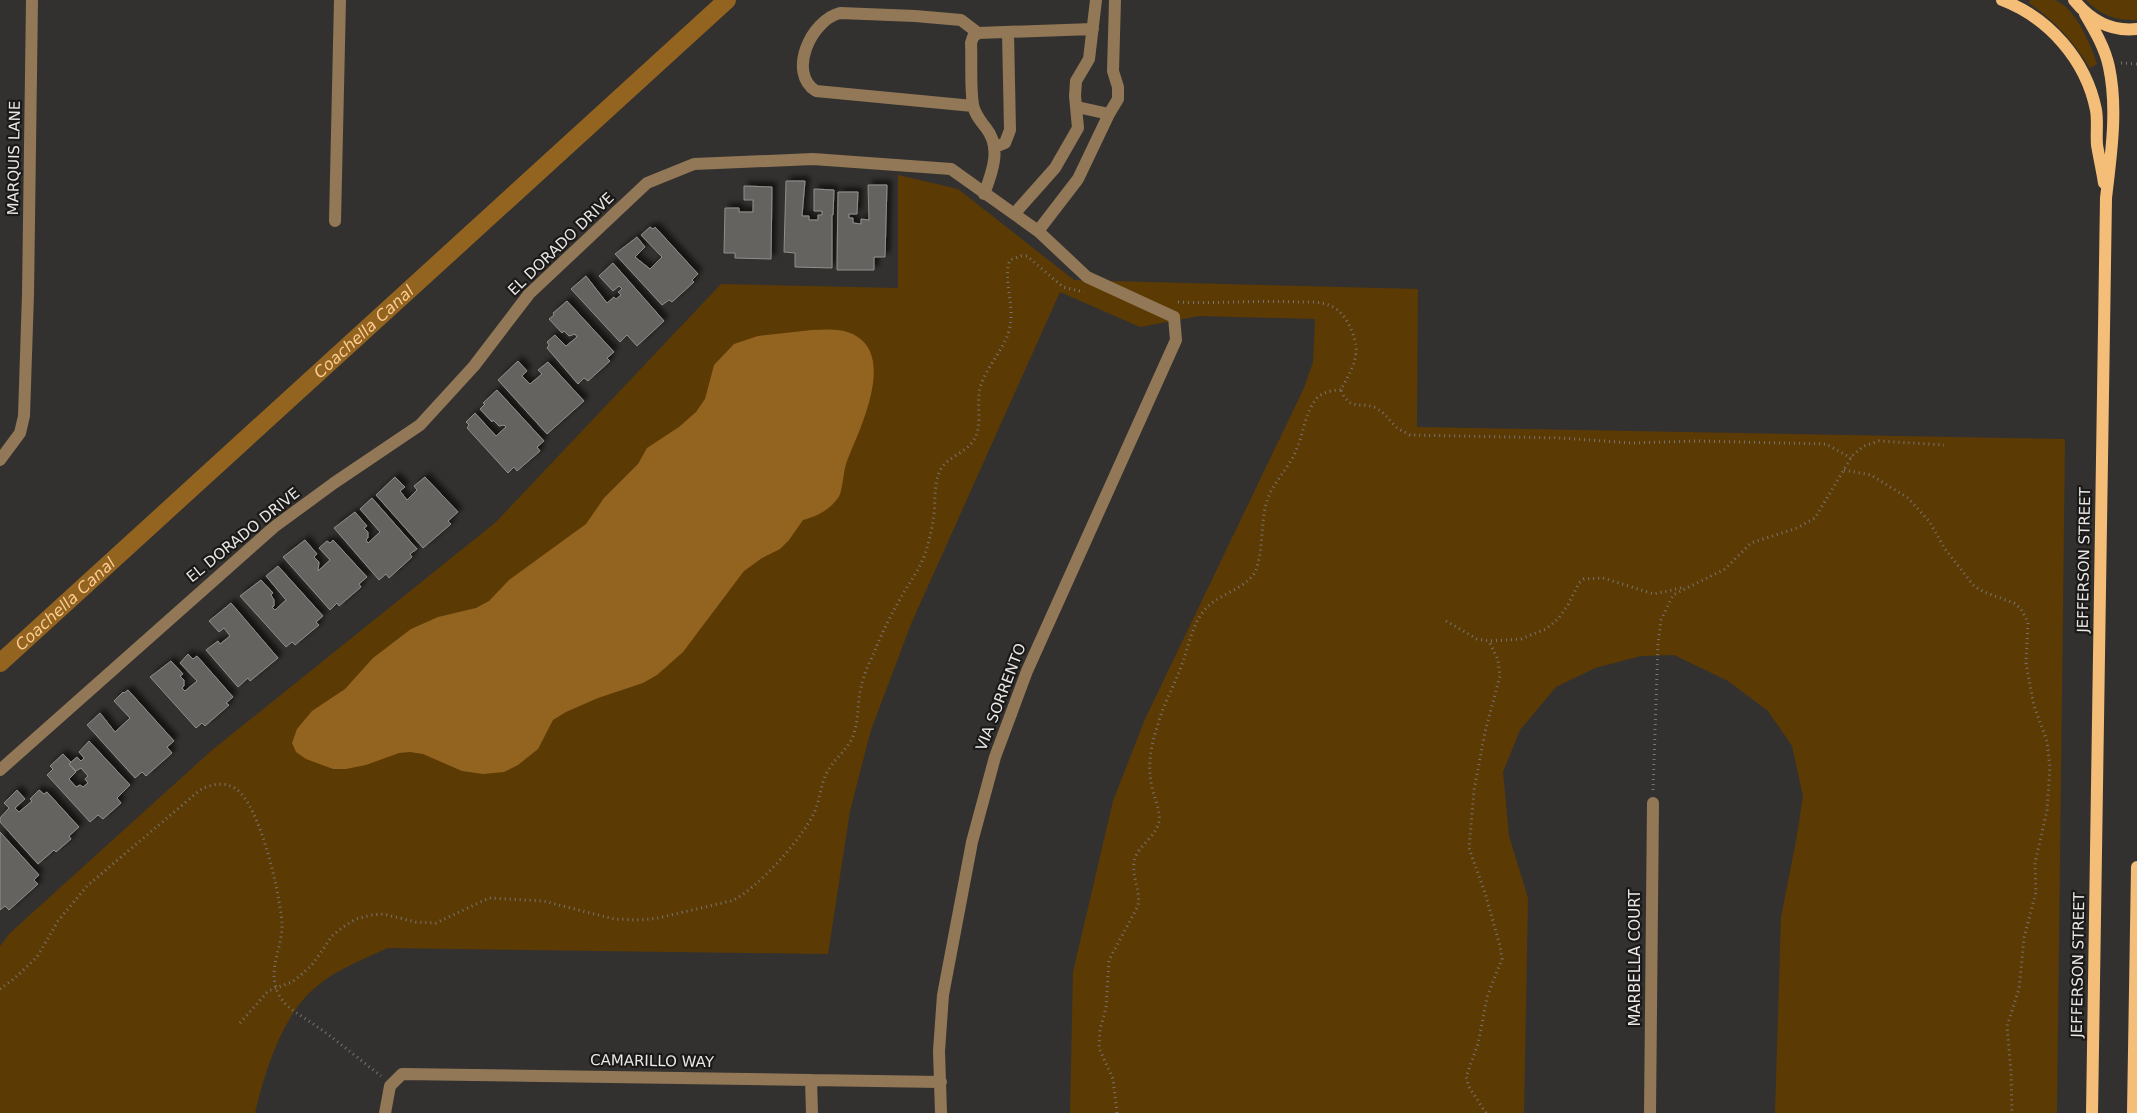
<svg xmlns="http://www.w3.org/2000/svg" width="2137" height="1113" font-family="'DejaVu Sans',sans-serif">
<defs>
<filter id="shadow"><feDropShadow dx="4.5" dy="-4.5" stdDeviation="2.5" flood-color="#0009"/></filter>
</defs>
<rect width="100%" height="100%" fill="#33312f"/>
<path fill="#5c3a04" d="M2030,0c7,0 17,0 24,0 21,6 37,45 43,64l-7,4c-17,-27 -35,-47 -61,-65z
M2086,0h51v20c-20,1 -37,-5 -51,-20z
M898,175l60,14 116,91 344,9 -1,138 648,12 -8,674h-282l6,-196 15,-76 7,-45 -11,-50 -24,-35 -40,-30 -54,-26 -33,1 -46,12 -39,19 -36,43 -17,42 6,64 19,62 -4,215h-454l3,-141 40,-171 32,-82 159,-331 9,-26 2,-43 -116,-3 -59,11 -80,-35 -149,332 -40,106 -21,81 -22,143 -440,-6c-24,11 -51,21 -72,39 -34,28 -51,84 -61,126h-255v-167l10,-13 201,-182 285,-229 225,-238 177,4z"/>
<path fill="#926420" d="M812,330c12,0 26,-2 38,3 49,19 9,97 -3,128 -4,10 -4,31 -9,37 -9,12 -20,18 -35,22l-14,20 -9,9 -18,9 -18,13 -61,81 -26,23 -14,8 -45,15 -32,14 -13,8 -15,29 -20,16 -14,7 -21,2 -21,-3 -39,-17 -13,-2 -11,1 -33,12 -20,4h-13l-27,-10 -10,-7 -4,-9 5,-14 15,-18 33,-22 28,-31 38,-29 27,-12 38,-9 13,-7 20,-21 77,-56 18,-26 34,-34 9,-16 32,-21 17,-15 9,-13 9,-34 20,-21 24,-8z"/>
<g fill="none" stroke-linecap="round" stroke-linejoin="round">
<path stroke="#926420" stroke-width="18" id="s1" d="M0,663l727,-663"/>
</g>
<path fill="#656360" stroke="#918e8c" filter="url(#shadow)" d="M786,181h19l-3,35h7v4h9v-5h4v-4h-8v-22l20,1 -1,25h-1v53l-37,-1v-14l-11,-1z
M868,185h19l-2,72h-11v13h-37l1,-78h20l-1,22h-8v4h4v5l8,1v-5l8,1z
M744,186l28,1 -1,72 -36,-1v-5h-11l1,-45h14v4h14v-12h-9z
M650,227l3,2 2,-2 43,47 -6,6 2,2 -22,20 -3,-2 -7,5 -47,-51 22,-17 8,10 -10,10 15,12 12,-12 -21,-22z
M613,263l51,58 -27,25 -10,-11 -7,7 -49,-53 15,-13 21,27 7,-6 2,2 5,-4 -3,-3 4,-3 -3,-3 -6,5 -14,-15z
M567,301l47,51 -7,6 3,3 -22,20 -4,-3 -6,6 -31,-36 2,-3 -2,-3 8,-7 11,11 11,-9 -2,-3 -6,2 -5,-5 -2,2 -13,-14 5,-4 -1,-2z
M518,361l9,10 -5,5 8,8 12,-10 -4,-4 10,-8 36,39 -37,33 -49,-54z
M497,390l47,51 -7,6 3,4 -23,20 -3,-4 -6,6 -41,-45 2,-3 -3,-3 9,-9 21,23 10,-9 -2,-2 -5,1 -6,-6 -1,2 -12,-13 5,-5 -2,-1z
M395,477l10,10 -5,4 7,9 10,-10 -3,-4 11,-9 33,35 -10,9 3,3 -28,24 -47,-53z
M372,498l45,51 -7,5 2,3 -23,21 -3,-4 -7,6 -45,-52 21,-16 12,14 -3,2 4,4v6l-2,2 2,3 12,-11 -20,-23z
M305,540l12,14 -3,3 5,5 -1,9 12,-11 -11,-12 8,-7 3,2 3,-3 34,37 -8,7 2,3 -22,19 -2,-3 -7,7 -47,-53z
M278,566l45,50 -7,6 3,3 -24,20 -3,-3 -6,5 -46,-51 21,-16 12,13 -2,2 3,5v6l-2,1 3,3 11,-10 -20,-24z
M231,603l47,55 -28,23 -2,-3 -10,9 -32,-37 12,-9 2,3 10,-8 -6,-8 -5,4 -10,-11z
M188,654l5,5 4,-3 36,41 -7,6 3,2 -24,21 -3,-3 -6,5 -46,-51 21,-16 12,13 -3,2 4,4v6l-2,2 3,3 12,-10 -17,-18z
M128,690l46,51 -7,6 5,6 -26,23 -4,-4 -7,6 -48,-53 13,-12 15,19 15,-14 -16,-17 9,-9 1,1z
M89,741l41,44 -13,13 4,5 -18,16 -5,-4 -8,7 -43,-47 6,-6 -3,-3 13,-12 8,8 -2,2 7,8 -7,7 7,8 4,-2 3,2 5,-4 -3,-4 3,-3 -7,-8 -5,3 -7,-7 8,-7 4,4 3,-3 -5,-6z
M17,790l8,9 -10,9 4,4 13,-11 -2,-2 9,-9 5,4 3,-2 32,35 -10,9 2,3 -15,13 -2,-2 -16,14 -38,-42v-4l9,-10 -5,-5z
M0,832l39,43 -5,5 4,4 -29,26 -4,-4 -5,4z"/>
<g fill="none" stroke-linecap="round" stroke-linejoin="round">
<path stroke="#777573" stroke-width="3" stroke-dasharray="1 4" stroke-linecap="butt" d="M2121,63l16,1
M1178,302c40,2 79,-2 119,0 11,0 24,-1 34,4 14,5 26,31 25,45 -1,16 -9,26 -15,39 9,22 20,11 35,18 9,5 13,12 20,19 4,3 9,5 14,8l152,3 69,5 66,-2 129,3 25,14
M1844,470l27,5 37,23 21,23 16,28 29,37 10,6 30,11 7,6 7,13 -2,41 8,43 13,35 3,26 -3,43 -12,53 1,29 -12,46 -5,51 -12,37 4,46 1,41
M1446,621l31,18 12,2 32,-2 25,-10 12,-10 10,-14 11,-22 5,-4 19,-1 51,16 31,-7
M1653,790l5,-146 3,-24 12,-25 52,-26 26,-26 46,-15 18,-10 37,-62 12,-10 15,-5 65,4
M0,989l15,-11 22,-21 21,-36 29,-35 113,-96c11,-6 25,-9 36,-1 24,16 44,105 46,134 1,25 -15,45 -4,70 7,15 21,21 34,30 23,16 46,35 69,53
M240,1023l28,-32 24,-9 10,-8 10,-9 20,-29 11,-9 13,-8 15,-4 12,-1 33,8 20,1 53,-25 54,3 71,18 27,1 17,-2 73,-17c24,-9 77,-68 85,-93 5,-13 5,-27 13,-39 7,-12 19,-20 24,-33 6,-16 4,-33 8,-49 2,-12 10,-27 15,-39 7,-18 17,-37 27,-54 8,-14 18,-27 23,-43 3,-9 5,-19 7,-29 3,-15 0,-34 6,-49 6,-16 26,-19 35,-33 9,-15 2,-36 6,-52 6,-21 23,-37 29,-57 7,-26 -7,-51 1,-71l11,-4h6l36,31 21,5
M1117,1113l-4,-34 -14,-31 1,-19 6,-21 3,-48 29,-54c3,-17 -8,-32 -3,-48 5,-14 23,-23 24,-38 1,-11 -5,-22 -7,-33 -5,-23 -1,-41 6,-63 6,-22 18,-41 25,-63 6,-16 9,-35 20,-49 13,-19 48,-23 54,-45 6,-20 4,-43 9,-63 6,-22 24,-36 31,-56 7,-16 8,-36 20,-50 6,-6 15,-8 24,-8
M1486,1113l-17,-26 -3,-10 12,-33 9,-47 15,-38 -2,-13 -15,-53 -16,-45 5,-58 11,-58 15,-56 -2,-16 -9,-19"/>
<path stroke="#927857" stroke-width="12" d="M973,106l-157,-15c-29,-18 -5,-71 24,-78l75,3 46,4 17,13
M1077,107l32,7
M995,147l10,-4 5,-13 -2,-98
M984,194c8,-21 18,-46 2,-66 -6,-8 -11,-13 -13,-23 -3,-20 -1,-42 -2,-62l2,-6 5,-4 115,-4
M1015,213l40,-45 23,-40 -3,-32 1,-15 13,-22 7,-59
M335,221l5,-221
M1038,231l40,-52 31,-65 9,-15v-12l-5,-16 2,-71
M0,460l20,-27 4,-17 4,-122 4,-294
M0,770l274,-243 60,-44 86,-58 54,-59 55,-72 118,-111 47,-19 119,-5 138,10 87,62 49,46 87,40 2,23 -149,331 -32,86 -23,85 -29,153 -4,56 2,62
M811,1080l1,33
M385,1113l5,-27 12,-12 539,8
M1650,1113l3,-310"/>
<path stroke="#f4be78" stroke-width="12" d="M2002,0c47,18 84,60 94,110 2,12 0,23 1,35 2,12 5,25 7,38
M2074,0c16,20 36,32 63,29
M2085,14c10,17 20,34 24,53 9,42 2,88 -3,131l-14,915
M2133,1113l4,-246"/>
</g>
<g text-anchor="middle" stroke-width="4.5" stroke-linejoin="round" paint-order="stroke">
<g font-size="15" fill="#e9e8e6" stroke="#1a1918">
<text transform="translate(14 158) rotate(-89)" y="5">MARQUIS LANE</text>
<text transform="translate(561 244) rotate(-44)" y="5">EL DORADO DRIVE</text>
<text transform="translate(243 535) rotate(-39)" y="5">EL DORADO DRIVE</text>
<text transform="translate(2084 560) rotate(-89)" y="5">JEFFERSON STREET</text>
<text transform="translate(1001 697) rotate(-69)" y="5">VIA SORRENTO</text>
<text transform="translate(1635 958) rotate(-90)" y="5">MARBELLA COURT</text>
<text transform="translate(2078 965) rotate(-89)" y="5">JEFFERSON STREET</text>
<text transform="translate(652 1061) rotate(1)" y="5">CAMARILLO WAY</text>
</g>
<g font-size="16" font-style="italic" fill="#fccc90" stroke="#1a1918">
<text dy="6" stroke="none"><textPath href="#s1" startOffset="492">Coachella Canal</textPath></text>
<text dy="6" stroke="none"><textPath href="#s1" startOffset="88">Coachella Canal</textPath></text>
</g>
</g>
</svg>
